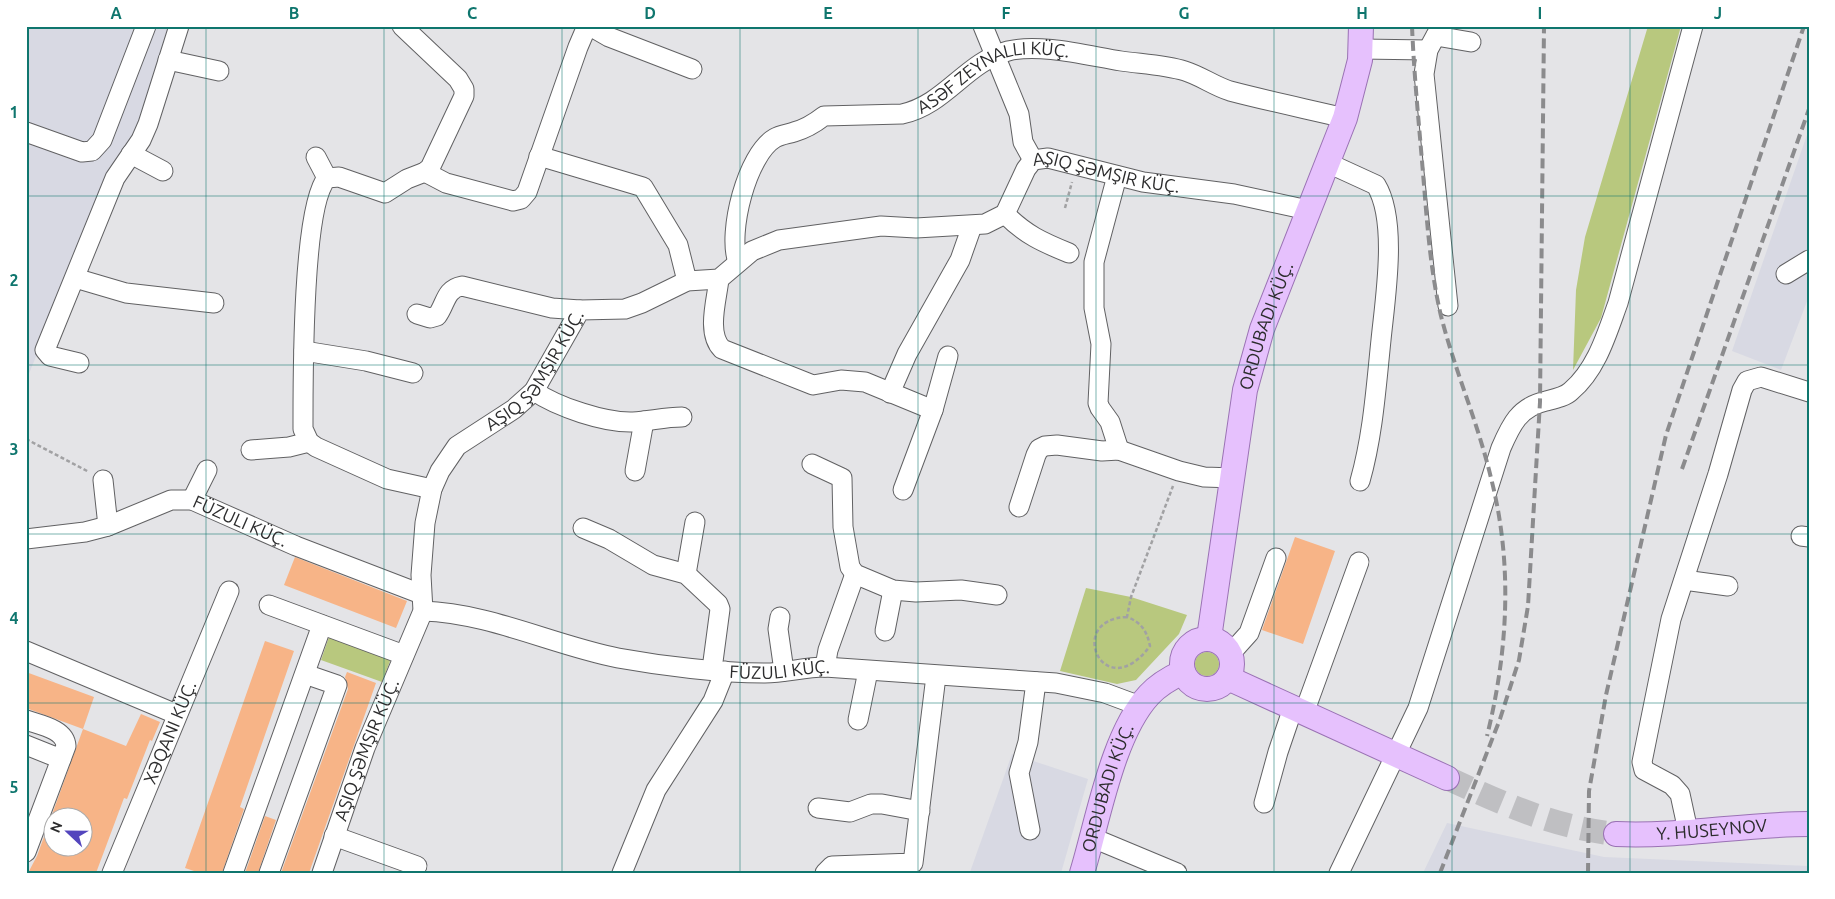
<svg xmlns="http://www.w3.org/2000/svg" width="1835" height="899" font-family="Ubuntu,sans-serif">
<rect width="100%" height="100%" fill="#e4e4e7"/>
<path fill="#d8d9e3" d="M26,26h145l-41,119 -19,28 -85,208z
M1809,129v167l-28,74 -49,-19z
M1012,754l76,25 -27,94 -91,-1z
M1447,823l157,34 205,9v7h-386z"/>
<path fill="#b8c87e" d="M1648,26h33l-80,292 -28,52 3,-80 9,-53z
M1086,588l45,9 56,18 -8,19 -43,46 -19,4 -57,-13z
M330,634l62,22 -10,26 -61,-22z
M1195 664a12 12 0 1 1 24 0a12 12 0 1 1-24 0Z"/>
<path fill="#f7b487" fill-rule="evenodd" d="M1295,537l40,14 -32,93 -41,-14z
M295,557l112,44 -11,27 -112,-43z
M265,641l29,10 -54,156 4,2 -22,64h-22l-15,-5z
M26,672l68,25 -11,32 -57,-21z
M347,672l29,11 -67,190h-28l67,-184 -3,-12z
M141,714l19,8 -8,19 -2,-1 -23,59 -3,-1 -28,75h-68l9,-17 46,-127 43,17zM52,816h30v30h-30z
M265,816l11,4 -18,53h-13z"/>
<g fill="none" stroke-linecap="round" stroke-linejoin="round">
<path stroke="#bfbfc2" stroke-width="24" stroke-dasharray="24 12" stroke-linecap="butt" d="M1447,778c57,26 106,49 169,56"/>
<defs>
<g id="minor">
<path d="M402,26l56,53 6,10v7l-34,72 -5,4 -18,7 -22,14 -46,-16 -12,1c-25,28 -24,206 -24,251l6,13 7,5 71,32 45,10"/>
<path d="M590,26l19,11 83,32"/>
<path d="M983,26l36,88 4,28 10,18"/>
<path d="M1441,26l-13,24 -4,24 24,232"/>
<path d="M1436,36l35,6"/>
<path d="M1361,49l67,1"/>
<path d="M168,60l51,11"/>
<path d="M26,132l56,20 10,-1 10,-11 44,-114"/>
<path d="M131,154l32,17"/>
<path d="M539,156l104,31 35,58 9,36"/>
<path d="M316,157l11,21"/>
<path d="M1328,163l48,22c22,36 9,114 5,155 -5,48 -8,95 -21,141"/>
<path d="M425,172l21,11 67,18 8,-2 6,-7 51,-145 9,-21"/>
<path d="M1117,176l-23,86v46l7,36 -3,59 2,5 10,14 9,28"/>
<path d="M1005,214c21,21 37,28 64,39"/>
<path id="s1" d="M738,262c-11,-29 9,-108 37,-124 5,-3 13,-4 19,-6 11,-3 21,-9 30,-16l78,-2c43,-9 64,-52 106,-63 32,-8 81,5 113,10 21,3 44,4 64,10 16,5 29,15 45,20 38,10 77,18 115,27"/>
<path d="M1786,274l23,-14"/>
<path d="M75,278l51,15 88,10"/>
<path d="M719,279c-2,20 -13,54 3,70l91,36 28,-5 24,2 68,28"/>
<path d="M417,314l13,4 7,-2c9,-12 8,-27 25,-30l90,22 28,2"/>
<path d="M304,351l62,10 47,12"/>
<path d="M79,363l-29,-7 -5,-6 70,-172 26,-38 7,-16 31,-98"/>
<path d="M534,391c23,16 71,32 99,31 17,-1 32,-5 49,-5"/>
<path d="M890,393l17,-39 53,-94 12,-34"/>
<path d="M251,450l38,-3 20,-5"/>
<path d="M812,464l30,14 1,49 7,40 5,7 38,16 23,2 45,-2 36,5"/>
<path d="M635,471l9,-50"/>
<path d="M103,480l5,46"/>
<path d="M903,490l30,-80 15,-54"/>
<path d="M192,500l15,-30"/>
<path d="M1019,507l17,-52 3,-6 6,-3 12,-1 45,6 17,-1 60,21 25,6 30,1"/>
<path d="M583,528l26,11 44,26 33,9 32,30 2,5 -8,60"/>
<path d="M1801,536l8,1"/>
<path id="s2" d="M26,539l59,-7 23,-6 63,-26h21l104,46 125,48"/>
<path d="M686,574l9,-52"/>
<path d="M1684,580l44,6"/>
<path d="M269,605l135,50"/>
<path id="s3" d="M423,611c66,2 130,34 195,47 44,8 102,15 147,15 20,0 39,-6 60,-6l231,16 49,10 35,13"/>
<path d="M780,617l-2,12 6,42"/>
<path d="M885,631l8,-41"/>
<path d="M26,651l150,63"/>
<path d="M1231,653l18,-20 27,-75"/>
<path d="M825,667l3,-17 27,-76"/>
<path d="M1304,713l55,-151"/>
<path d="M26,720c14,5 39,9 40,26l-40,106"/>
<path d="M858,720l10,-49"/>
<path d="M26,745l35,14"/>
<path d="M1264,803l14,-51 15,-44"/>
<path d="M818,808l32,4 21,-8h11l38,7"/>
<path d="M1030,830l-11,-57 9,-31 8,-60"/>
<path d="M1688,831l-8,-37 -8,-9 -28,-15 -2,-8 29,-143 47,-145 24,-84 5,-9 14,-4 48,15"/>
<path d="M334,836l83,30"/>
<path d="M1093,838l84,35"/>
<path id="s4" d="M112,873l117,-282"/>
<path d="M233,873l89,-248"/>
<path d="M269,873l68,-188 -32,-11"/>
<path id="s5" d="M322,873l43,-125 58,-137 -2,-36 4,-52 7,-34 8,-18 17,-25 57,-37 20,-18 46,-81 45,-1 17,-6 45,-22 32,-2 33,-28 27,-11 102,-14 35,2 69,-4 20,-10 21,-45 7,-9 15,-2 95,24 91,12 74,16"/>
<path d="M622,873l34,-83 57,-89 12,-30"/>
<path d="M825,873l7,-7 81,-3 23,-187"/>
<path d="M1339,873l79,-165 83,-260c10,-23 18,-41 45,-47 8,-2 19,-4 25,-10 26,-22 36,-58 47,-88l75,-277"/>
</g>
<g id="major">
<path id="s6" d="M1209,638l36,-248 17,-61 83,-211 15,-58 1,-34"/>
<circle cx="1207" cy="664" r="25"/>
<path d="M1228,678l219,100"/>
<path id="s7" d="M1616,834c64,3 128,-10 193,-10"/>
<path id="s8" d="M1082,873c16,-52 30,-138 67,-178 10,-11 21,-17 34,-23"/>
</g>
</defs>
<use href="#minor" stroke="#616163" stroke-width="21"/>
<use href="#major" stroke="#9a72b4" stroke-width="26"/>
<path stroke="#a1a1a3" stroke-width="2.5" stroke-dasharray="4 2.5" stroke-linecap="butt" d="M1065,208l7,-26
M26,439l63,33
M1127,617c-63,2 -23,91 23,29 -3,-15 -9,-24 -23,-29l4,-20 42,-111"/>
<use href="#minor" stroke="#fff" stroke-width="19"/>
<use href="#major" stroke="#e6c1fd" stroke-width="24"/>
<path stroke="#8b8b8d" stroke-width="4" stroke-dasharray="10 5" stroke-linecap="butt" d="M1412,26c2,49 7,98 11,147 4,48 7,96 18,143 14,55 37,107 50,162 22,86 17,173 -4,258
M1682,469l127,-360
M1440,873l60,-154 19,-59 9,-54 12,-204 4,-376
M1588,873l1,-82 17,-96 60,-260 138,-409"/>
</g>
<path fill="none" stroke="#0f766e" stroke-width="1" stroke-opacity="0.55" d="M206,26v847M384,26v847M562,26v847M740,26v847M918,26v847M1096,26v847M1274,26v847M1452,26v847M1630,26v847M26,196h1783M26,365h1783M26,534h1783M26,703h1783"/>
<g text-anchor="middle" stroke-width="4" stroke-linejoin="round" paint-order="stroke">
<g font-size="18" fill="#2c2c2d" stroke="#fff">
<text dy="6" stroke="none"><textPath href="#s1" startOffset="369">ASƏF ZEYNALLI KÜÇ.</textPath></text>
<text dy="6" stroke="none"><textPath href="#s5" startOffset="1225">AŞIQ ŞƏMŞIR KÜÇ.</textPath></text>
<text dy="6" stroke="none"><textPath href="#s6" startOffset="318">ORDUBADI KÜÇ.</textPath></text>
<text dy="6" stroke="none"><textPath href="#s5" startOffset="565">AŞIQ ŞƏMŞIR KÜÇ.</textPath></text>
<text dy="6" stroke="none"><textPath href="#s2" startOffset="225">FÜZULI KÜÇ.</textPath></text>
<text dy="6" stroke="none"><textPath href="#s3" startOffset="364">FÜZULI KÜÇ.</textPath></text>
<text dy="6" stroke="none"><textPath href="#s4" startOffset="152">XƏQANI KÜÇ.</textPath></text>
<text dy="6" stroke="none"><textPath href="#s5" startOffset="131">AŞIQ ŞƏMŞIR KÜÇ.</textPath></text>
<text dy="6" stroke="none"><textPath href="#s8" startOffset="89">ORDUBADI KÜÇ.</textPath></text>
<text dy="6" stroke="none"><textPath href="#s7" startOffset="96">Y. HUSEYNOV</textPath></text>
</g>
</g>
<rect width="1835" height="899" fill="none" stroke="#ffffff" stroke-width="55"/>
<g transform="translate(68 832) rotate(292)"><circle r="24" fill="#ffffff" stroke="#ababab"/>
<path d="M0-4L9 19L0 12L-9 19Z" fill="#5345bd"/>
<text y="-8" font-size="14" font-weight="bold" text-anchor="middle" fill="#2c2c2d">N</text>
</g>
<rect x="28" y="28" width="1780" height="844" fill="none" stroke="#0f766e" stroke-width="2"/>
<g font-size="16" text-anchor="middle" font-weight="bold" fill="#0f766e">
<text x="116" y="19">A</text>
<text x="294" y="19">B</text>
<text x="472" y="19">C</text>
<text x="650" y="19">D</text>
<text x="828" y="19">E</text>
<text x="1006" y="19">F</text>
<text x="1184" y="19">G</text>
<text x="1362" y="19">H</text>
<text x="1540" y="19">I</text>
<text x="1718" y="19">J</text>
<text x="14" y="118">1</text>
<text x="14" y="286">2</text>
<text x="14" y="455">3</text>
<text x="14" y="624">4</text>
<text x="14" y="793">5</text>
</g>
</svg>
